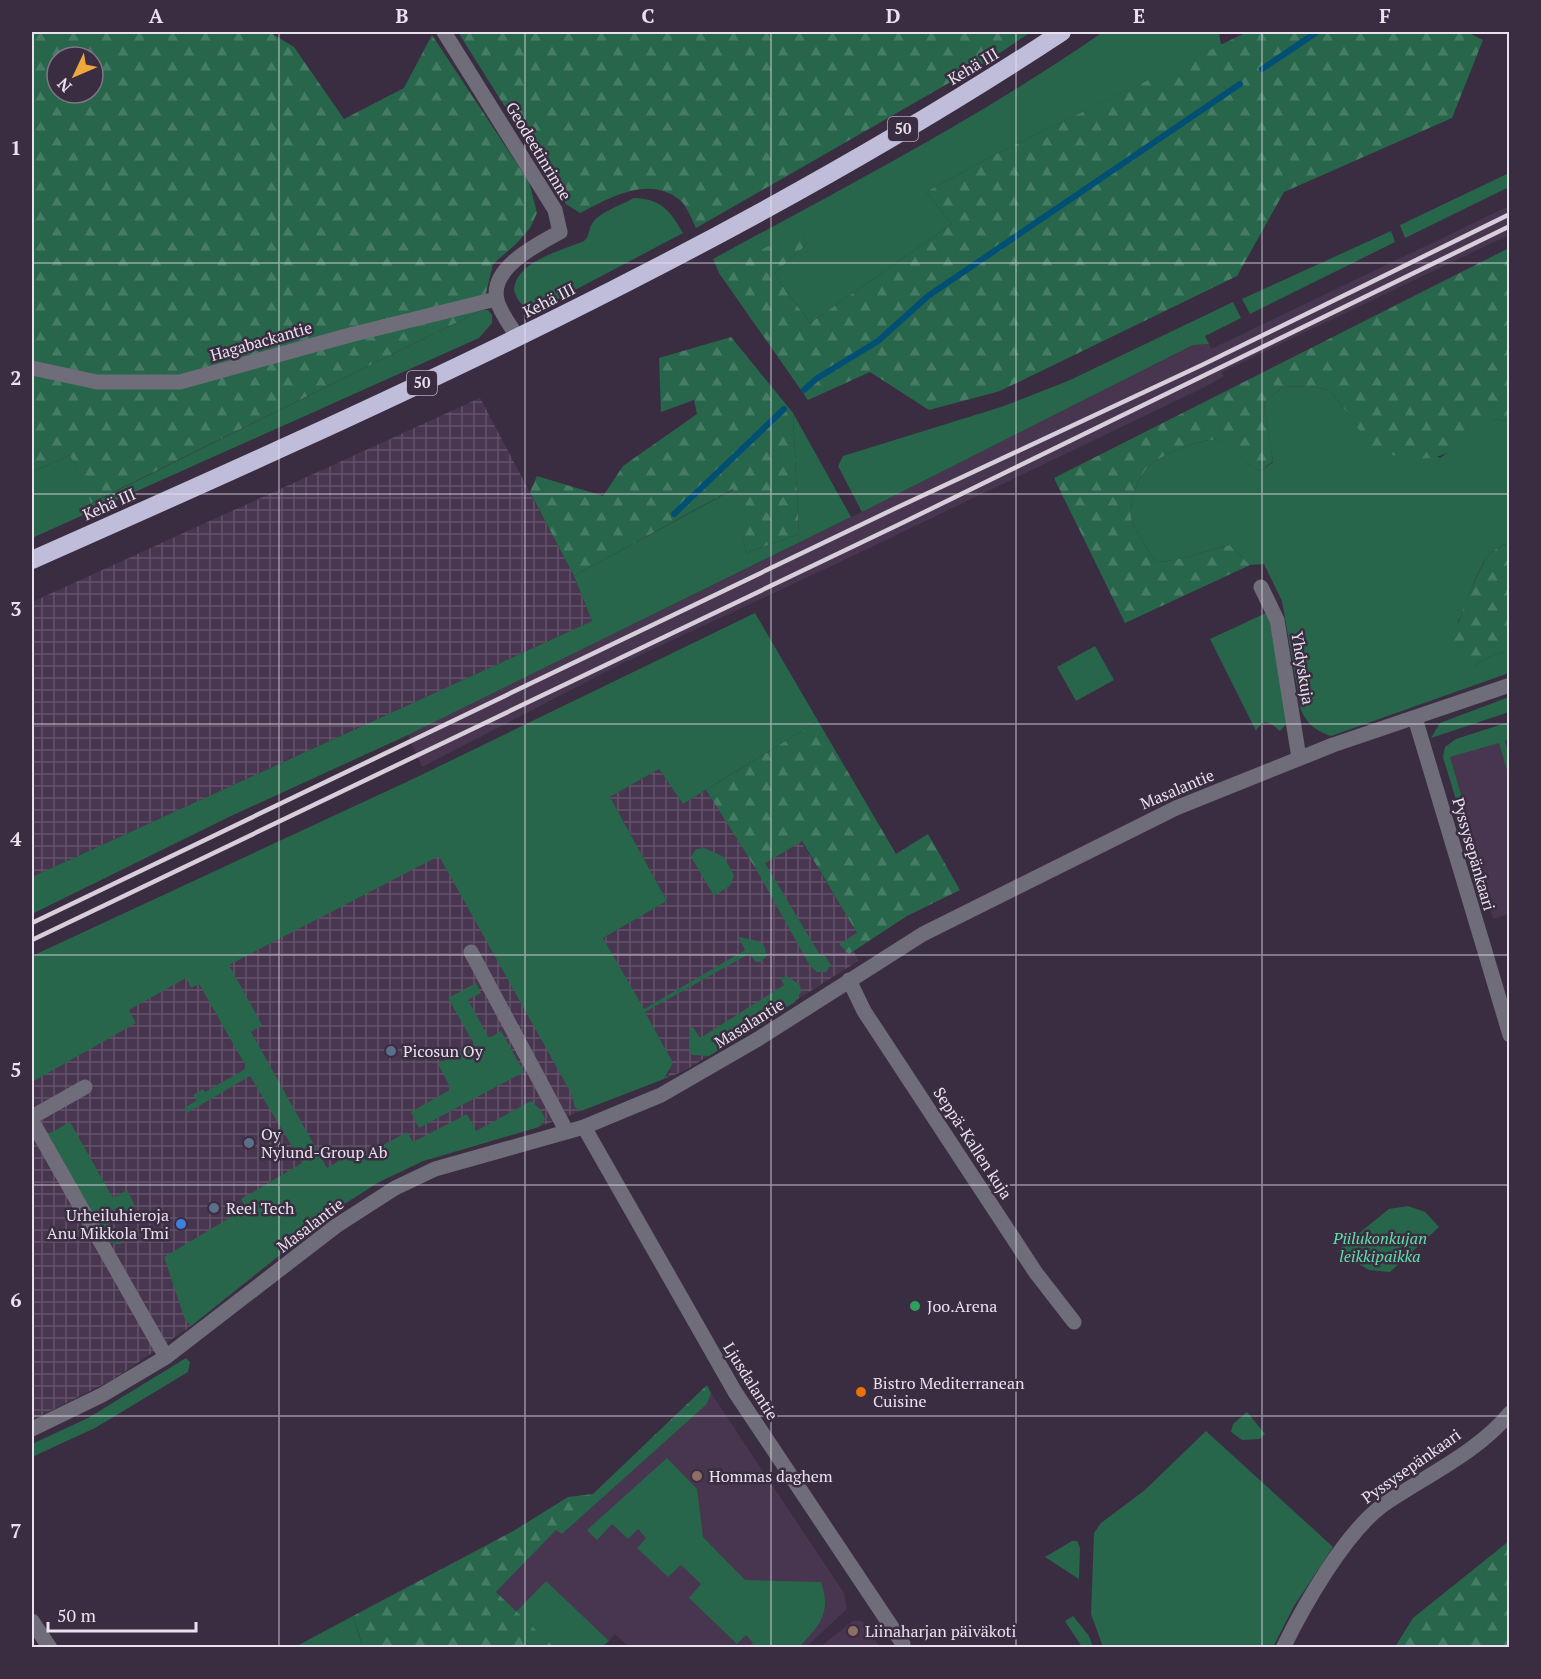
<svg xmlns="http://www.w3.org/2000/svg" width="1541" height="1679" font-family="'PT Serif',serif">
<defs>
<pattern id="industrial-grid" width="8" height="8" patternUnits="userSpaceOnUse" patternTransform="scale(1.5)"><rect width="8" height="8" fill="#48354f"/><path d="M0 4h8M4 0v8" fill="none" stroke="#635269"/></pattern>
<pattern id="forest-firs" width="22" height="20" patternUnits="userSpaceOnUse" patternTransform="scale(1.5)"><rect width="22" height="20" fill="#27664b"/><path d="M5 1l3.5 6h-7zM16 11l3.5 6h-7z" fill="#467c65"/></pattern>
</defs>
<rect width="100%" height="100%" fill="#3b2d41"/>
<path fill="#48354f" d="M1509,206v29l-287,137 2,4 -19,11 -365,175 -223,104 -195,101 -14,-32 484,-238 301,-152 16,-1 2,5z
M1509,735v179l-16,5 -48,-164z
M711,1393l133,200 3,16 -41,38h-177l-14,-13 -13,13h-48l-58,-55 60,-63 6,5 145,-130z
M853,1621h9l18,26h-60z"/>
<path fill="url(#industrial-grid)" d="M480,398l94,178 18,45 -560,256v-275z
M659,769l24,35 23,-14 50,79 45,-28 56,92 -3,18 4,10 -172,109 -22,9 6,-7 -3,-20 -64,-114 64,-37 -57,-104z
M424,796l65,147 83,150 3,15 6,3 -42,16 -116,34 -44,21 -38,24 -150,120 -77,53 -82,41v-427z"/>
<path fill="#27664b" d="M1103,32h116l2,13 -227,110 -68,37 26,32 -142,99 -36,-49 32,-29 -5,-16 -82,44 -6,-14c132,-72 266,-141 390,-227z
M1509,173v14l-104,51 -5,-13z
M634,198c28,1 36,13 49,35l-144,76c-14,0 -21,-5 -25,-19 2,-29 47,-39 70,-49 6,-5 4,-11 8,-17 7,-12 30,-19 42,-26z
M1391,231l4,11 -145,72 -8,-15z
M1233,302l8,16 -36,18 4,8 -16,1 -331,167 -24,-46 5,-10 158,-49 67,-26z
M482,310h6l4,5v8l-13,15 -447,200v-66l38,-17 22,48z
M1310,386l19,4 22,27 89,41 54,-39 15,2v121c-5,3 -12,6 -17,10 -14,11 -25,53 -34,70l16,44 15,-9 20,-7v23l-178,63c-16,-6 -23,-11 -30,-26l-19,-109 -18,-37 -14,1 -20,-20c-25,5 -50,17 -74,17 -6,-10 -24,-35 -25,-45 -1,-16 6,-40 18,-51 11,-11 54,-29 69,-26 25,6 21,23 43,31l12,-9 -9,-59 18,-16z
M793,413l58,104 -443,218 -175,80 -201,99v-37l560,-256 -18,-45 160,-87 12,64 53,-19z
M1268,612l19,111 -7,8c-10,-8 -15,-15 -24,0l-46,-92z
M755,613l63,108 -135,83 -24,-35 -49,28 57,104 -64,37 41,71 101,-59 -7,-13 17,3 9,5 3,11 -7,6h-4l-7,-8 -104,58 28,51 -9,16 -83,32 -6,-3 -4,-15 -132,-237 -210,109 33,60 -11,7 76,136 31,-19 5,7 44,-24 6,10 54,-28 9,17 55,-30 10,9 4,9 -6,8 -116,34 -44,21 -38,24 -150,120 -6,-6 -21,-63 82,-49 -5,-9 61,-36 -52,-87 -63,37 -3,-5 13,-8 -4,-5 10,-6 2,3 42,-24 -48,-84 -8,4 -5,-10 -57,32 7,13 -104,59v-126l383,-178z
M1095,646l19,34 -38,21 -19,-34z
M1509,697v15l-78,26 9,-15z
M1509,722v17l-4,2 4,14v22l-10,-34 -49,14 16,55 -6,1 -17,-56 2,-10 11,-8z
M705,848l19,9 10,18 -3,10 -17,11 -23,-39 5,-8z
M765,863l55,92 4,-1 7,11 -5,7h-9l-7,-6 -54,-97z
M787,976l13,9 1,7 -6,10 -86,54 -17,-1 -3,-7v-20l4,-1 7,11 84,-53 -4,-7z
M476,983l5,10 -13,7 21,38 12,-7 23,41 -105,56 -8,-16 40,-23 -13,-25 36,-20 -26,-46z
M70,1122l43,76 14,-8 8,16 -11,7 -7,-5 -12,7 17,29h-8l-9,-8 -57,-102z
M1408,1206l17,6 14,15 -49,45 -21,-2 -32,-19 52,-42z
M186,1358l4,4 -2,10 -93,56 -63,29v-13l56,-26z
M1247,1412l18,22 -6,5 -17,1 -11,-8 2,-8z
M1206,1431l127,116 -39,59 -21,41h-170l-12,-33 3,-81 7,-10 44,-33z
M667,1458l30,31 6,48 42,43 76,2c11,31 -2,44 -22,65h-50l4,-4 -7,-8 -9,9 -48,-46 12,-14 -20,-19 -13,12 -31,-29 9,-10 -8,-9 -10,10 -16,-15 -15,16 -10,-10z
M1072,1541h5l3,7 -1,31 -34,-22z
M546,1581l63,60 -7,6h-48l-38,-35z
M353,1616l10,32h-70z
M1073,1616l16,20 4,11h-11l-17,-26z"/>
<path fill="url(#forest-firs)" fill-rule="evenodd" d="M32,32h237l25,15 50,72 60,-31 28,-53 97,147 8,31 -7,15 -13,15 -24,21 -11,46 -391,193 -21,-48 -38,17zM57,57h36v36h-36z
M458,32h573l-42,28 -293,168c-4,-8 -9,-22 -16,-28 -31,-25 -69,-3 -100,13l-14,-9z
M1247,32h220l16,8 -31,78 -168,74 -47,84 -237,115 -71,19 -59,-38 -62,28 -89,-127 82,-45 5,17 -32,29 36,49 142,-99 -26,-32 68,-37z
M1509,248v173l-15,-2c-55,43 -53,46 -122,32l-21,-34 -22,-27 -19,-4 -28,1 -18,16 9,58 -12,10c-22,-8 -18,-24 -43,-31 -15,-3 -58,15 -69,26 -12,11 -19,35 -18,51 1,10 19,35 25,45 23,0 50,-12 74,-17l20,20 -125,58 -71,-145z
M731,337l62,76 6,121 -53,19 -13,-64 -159,87 -44,-84 7,-16 66,20 20,-30 74,-52 -3,-14 -33,12 -2,-54z
M1509,542v108l-20,7 -15,9 -13,-6c-3,-5 -7,-12 -7,-18 0,-13 26,-78 35,-87 5,-6 14,-9 20,-13z
M818,721l78,133 32,-20 32,56 -53,26 -58,38 -10,-10 18,-11 -55,-92 -46,28 -50,-79z
M707,1385l4,8 -4,11 -145,130 -6,-4 -60,62 58,55h-191l-10,-31 162,-86 53,-33 25,-3z
M1509,1541v106h-114l18,-29z"/>
<g fill="none" stroke-linecap="round" stroke-linejoin="round">
<path stroke="#024f75" stroke-width="6" d="M1262,69l55,-37
M804,390l12,-11 62,-38 50,-45 312,-212
M674,514l110,-105"/>
<path stroke="#6e6d79" stroke-width="15" d="M444,32l111,178 5,22c-22,12 -71,36 -63,68 3,13 14,26 21,38
M32,368l65,14h83l170,-47 146,-36
M1261,587l16,33 22,138
M1415,718l95,317
M471,952l96,180
M849,980l15,31 172,262 38,49
M32,1117l53,-30
M32,1121l134,236
M584,1127l151,265 168,252
M32,1429l70,-34 64,-38 170,-131 59,-38 40,-19 149,-42 77,-32 97,-56 165,-105 253,-126 157,-63 177,-60
M32,1621l18,27
M1283,1648c21,-43 62,-115 100,-143 42,-29 94,-52 127,-92"/>
<path stroke="#c0bdda" stroke-width="18" d="M32,560c352,-156 707,-315 1030,-528"/>
<path stroke="#d7cddb" stroke-width="4.5" d="M32,923l864,-415 306,-143 308,-151
M32,940l870,-417 608,-297"/>
</g>
<path fill="none" stroke="#eae1ee" stroke-width="1.5" stroke-opacity="0.55" d="M279,32v1616M525,32v1616M771,32v1616M1016,32v1616M1262,32v1616M32,263h1478M32,494h1478M32,724h1478M32,955h1478M32,1185h1478M32,1416h1478"/>
<g fill="#5c6f8a" stroke="#3b2d41" stroke-width="2">
<circle cx="391" cy="1051" r="6"/>
<circle cx="249" cy="1143" r="6"/>
<circle cx="214" cy="1208" r="6"/>
</g>
<circle fill="#3f7fe0" stroke="#3b2d41" stroke-width="2" cx="181" cy="1224" r="6"/>
<circle fill="#2e9e5b" stroke="#3b2d41" stroke-width="2" cx="915" cy="1306" r="6"/>
<circle fill="#e8710a" stroke="#3b2d41" stroke-width="2" cx="861" cy="1392" r="6"/>
<g fill="#8d6e63" stroke="#3b2d41" stroke-width="2">
<circle cx="697" cy="1476" r="6"/>
<circle cx="853" cy="1631" r="6"/>
</g>
<g text-anchor="middle" stroke-width="5" stroke-linejoin="round" paint-order="stroke">
<g fill="#3b2d41" stroke="#b6abba" stroke-width="1.5">
<rect x="888" y="117" width="30" height="24" rx="4.5"/>
<rect x="407" y="371" width="30" height="24" rx="4.5"/>
</g>
<g font-size="15" font-weight="bold" fill="#eae1ee">
<text x="903" y="134">50</text>
<text x="422" y="388">50</text>
</g>
<g font-size="16" fill="#eae1ee" stroke="#3b2d41">
<text transform="translate(973 66) rotate(-31)" y="6">Kehä III</text>
<text transform="translate(539 151) rotate(59)" y="6">Geodeetinrinne</text>
<text transform="translate(549 300) rotate(-27)" y="6">Kehä III</text>
<text transform="translate(261 341) rotate(-16)" y="6">Hagabackantie</text>
<text transform="translate(109 504) rotate(-24)" y="6">Kehä III</text>
<text transform="translate(1303 668) rotate(81)" y="6">Yhdyskuja</text>
<text transform="translate(1177 789) rotate(-23)" y="6">Masalantie</text>
<text transform="translate(1474 854) rotate(74)" y="6">Pyssysepänkaari</text>
<text transform="translate(749 1023) rotate(-32)" y="6">Masalantie</text>
<text transform="translate(973 1143) rotate(57)" y="6">Seppä-Kallen kuja</text>
<text transform="translate(310 1225) rotate(-37)" y="6">Masalantie</text>
<text transform="translate(751 1381) rotate(58)" y="6">Ljusdalantie</text>
<text transform="translate(1411 1466) rotate(-35)" y="6">Pyssysepänkaari</text>
</g>
<g font-size="16" fill="#eae1ee" stroke="#3b2d41" text-anchor="start">
<text x="403" y="1057">Picosun Oy</text>
<text x="261" y="1140">Oy<tspan x="261" dy="18">Nylund-Group Ab</tspan></text>
<text x="226" y="1214">Reel Tech</text>
<text x="169" y="1221" text-anchor="end">Urheiluhieroja<tspan x="169" dy="18">Anu Mikkola Tmi</tspan></text>
<text x="927" y="1312">Joo.Arena</text>
<text x="873" y="1389">Bistro Mediterranean<tspan x="873" dy="18">Cuisine</tspan></text>
<text x="709" y="1482">Hommas daghem</text>
<text x="865" y="1637">Liinaharjan päiväkoti</text>
</g>
<g font-size="16" font-style="italic" fill="#5de1a8" stroke="#3b2d41">
<text x="1380" y="1244">Piilukonkujan<tspan x="1380" dy="18">leikkipaikka</tspan></text>
</g>
</g>
<rect width="1541" height="1679" fill="none" stroke="#3b2d41" stroke-width="66"/>
<g transform="translate(75 75) rotate(226)"><circle r="28" fill="#3b2d41" stroke="#817586" stroke-width="1.5"/>
<path d="M0-4.5L10 22L0 15L-10 22Z" fill="#eea73c"/>
<text y="-9" font-size="16" font-weight="bold" text-anchor="middle" fill="#eae1ee">N</text>
</g>
<path d="M48 1622v9h148v-9" fill="none" stroke="#eae1ee" stroke-width="3"/>
<text x="57" y="1622" font-size="18" fill="#eae1ee" stroke="#3b2d41" stroke-width="4.5" paint-order="stroke">50 m</text>
<rect x="33" y="33" width="1475" height="1613" fill="none" stroke="#eae1ee" stroke-width="2"/>
<g font-size="20" text-anchor="middle" font-weight="bold" fill="#eae1ee">
<text x="156" y="23">A</text>
<text x="402" y="23">B</text>
<text x="648" y="23">C</text>
<text x="893" y="23">D</text>
<text x="1139" y="23">E</text>
<text x="1385" y="23">F</text>
<text x="16" y="155">1</text>
<text x="16" y="385">2</text>
<text x="16" y="616">3</text>
<text x="16" y="846">4</text>
<text x="16" y="1077">5</text>
<text x="16" y="1307">6</text>
<text x="16" y="1538">7</text>
</g>
</svg>
